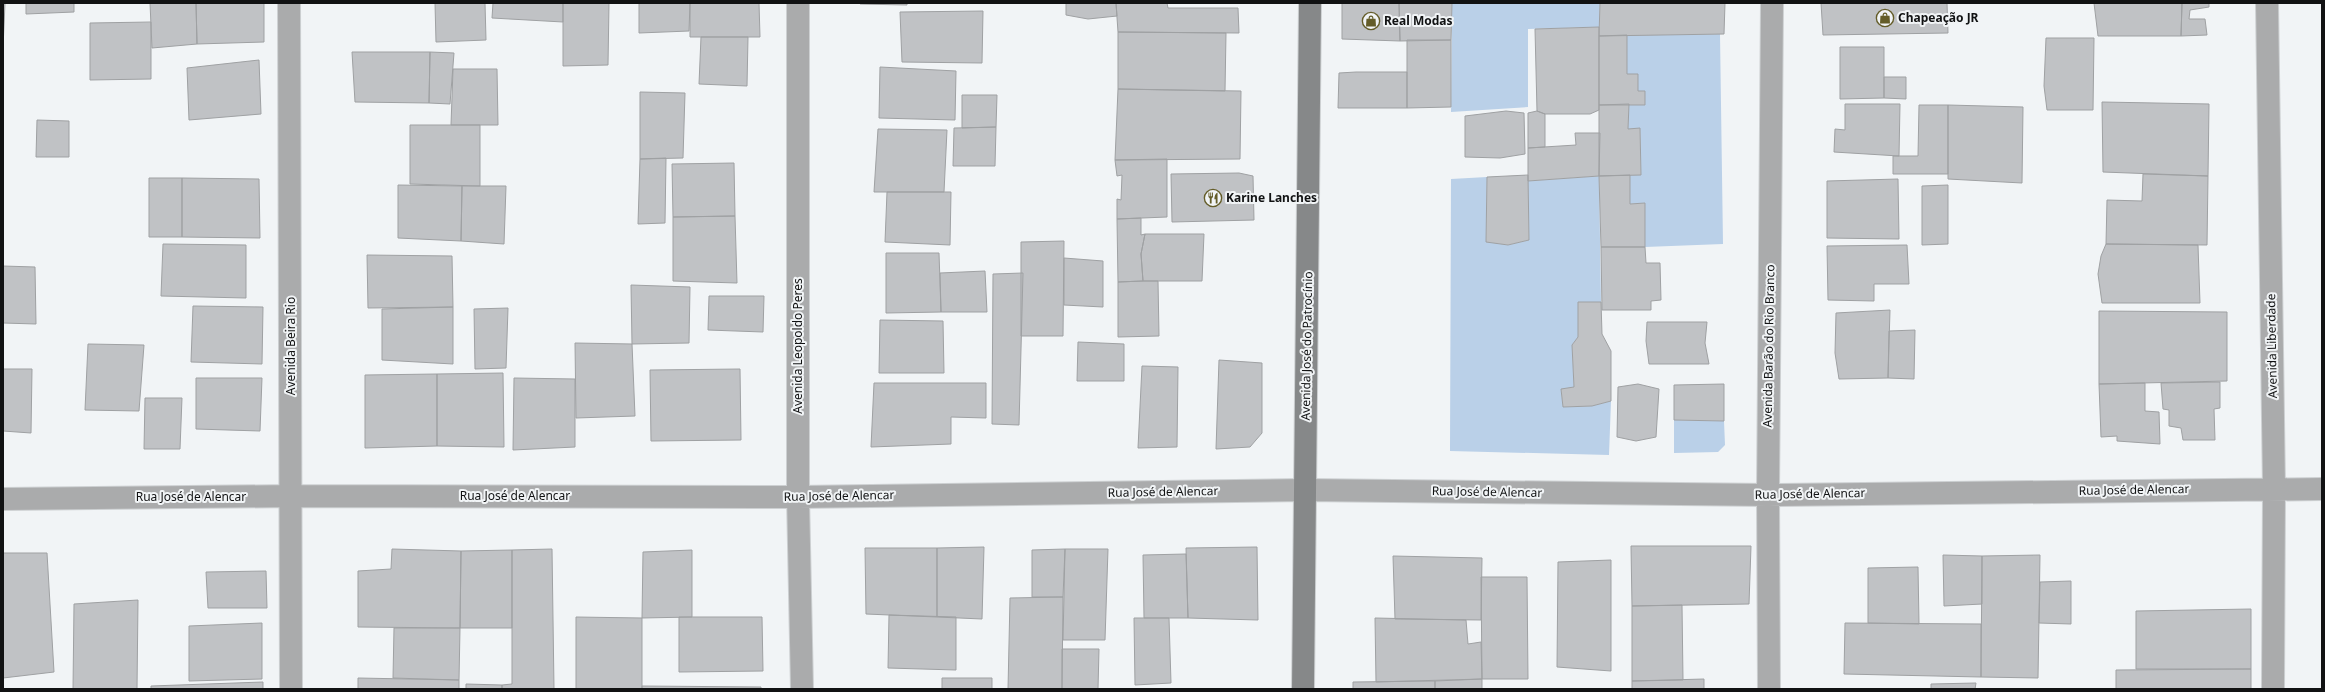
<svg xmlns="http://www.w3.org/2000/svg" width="2325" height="692" font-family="'Noto Sans',sans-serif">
<rect width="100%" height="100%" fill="#f1f4f6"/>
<path fill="#bad0e8" d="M1452,3h148l-1,24 -71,2v78l-77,5z
M1720,34l3,210 -78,3v-44l-15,1v-29h11l-1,-46h-12l1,-25 16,1v-14h-7v-17h-11v-39z
M1599,176l2,126h-23v35l-6,8 2,42 -13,3 2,17 29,-1 19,-5 -2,54 -159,-4 1,-272 36,-2 -1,64 22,4 21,-5 -1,-59z
M1674,420l50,1 1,24 -7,7 -44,1z"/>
<path fill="#c0c2c5" stroke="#9fa1a3" d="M3,3h2l-2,45z
M26,3h48v9l-48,2z
M150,3h46l1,41 -45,4z
M196,3h68v39l-67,2z
M435,3h50l1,37 -50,2z
M493,3h70v19l-71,-4z
M563,3h46l-1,62 -45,1z
M639,3h51l-1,28 -50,2z
M690,3h69l1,34h-70z
M860,3h47v2l-47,-1z
M1066,3h50l1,13 -29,3 -22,-4z
M1116,3h51l1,5h70l1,25 -121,-1z
M1342,3h57l1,38 -58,-2z
M1399,3h53l-1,37 -51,1z
M1600,3h125l-1,31 -125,2z
M1821,3h126l1,30 -125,2z
M2094,3h88l-1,33h-83z
M2182,3h27v4l-19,3 -1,9h16l2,16 -26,1z
M983,11l-1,52 -80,-1 -2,-50z
M151,22v57l-61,1v-57z
M1599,27v83l-9,4h-45l-8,-3 -2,-82z
M1118,32l108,1 -1,58 -107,-2z
M1627,35v39h11v17h7v14h-46v-69z
M701,37h47l-1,49 -48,-2z
M2046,38h48l-1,72h-46l-3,-24z
M1407,40h44v67l-44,1z
M1840,47h44v51l-44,1z
M352,52h78l-1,51 -74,-1z
M430,52l24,1 -4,51 -21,-1z
M259,60l2,54 -72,6 -2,-52z
M880,67l76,4 -1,49 -76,-2z
M453,69h44l1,56h-47z
M1356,72h51v36h-69l1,-35z
M1884,77h22v22l-22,-1z
M1118,89l123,2 -1,68 -125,1z
M640,92l45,1 -2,65 -43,1z
M962,95h35l-1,32 -34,1z
M2102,102l107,2 -1,72 -105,-4z
M1629,104l-1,25 12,-1 1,47 -42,1v-71z
M1845,104h55l-1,52 -65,-4 1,-23 10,1z
M1919,105h29v69h-55v-18h25z
M1948,105l75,2 -1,76 -74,-4z
M1506,111l18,2 1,41 -25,4 -35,-1v-41z
M1537,111l8,3v33l-17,1v-35z
M37,120l32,1v36h-33z
M410,125h70v61l-70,-2z
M996,127l-1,39h-42l1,-38z
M878,129l69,1 -3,62h-70z
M1575,133h25l-1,43 -71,5v-33l48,-3z
M666,158l-1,65 -27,1 2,-65z
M1167,159v58l-50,2v-20l4,1 1,-25 -5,1 -2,-16z
M734,163l1,53 -62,1 -1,-53z
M1239,173l14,3 1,44 -82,2 -1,-48z
M2143,174l65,2 -1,69 -101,-1 1,-44 35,1z
M1528,175l1,65 -21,5 -22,-3 1,-65z
M1630,175v29l15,-1v44h-44l-2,-71z
M149,178h33v59h-33z
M182,178l77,1 1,59 -78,-1z
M1898,179l1,60 -72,-1v-57z
M398,185l64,1 -1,55 -63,-3z
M1948,185v59l-26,1v-59z
M462,186h44l-2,58 -43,-3z
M887,192h64l-1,53 -65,-3z
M735,216l2,67 -64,-2v-64z
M1141,218v17l4,-1 -4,20 2,27 -25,1 -1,-63z
M1145,234h59l-2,47h-59l-2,-27z
M1064,241l-1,95h-42v-94z
M163,244l83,1v53l-85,-2z
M2106,244l92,1 2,58h-98l-4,-29 3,-18z
M1907,245l2,39h-35v17l-46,-1 -1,-54z
M1601,247h44l1,16h14l1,37 -10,1v9h-49z
M886,253h53l2,59 -55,1z
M367,255l85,1 1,51 -85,1z
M1064,258l39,3v46l-39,-2z
M3,266l32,1 1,57 -33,-1z
M985,271l2,41h-46l-1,-39z
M1023,273l-4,152 -27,-1 1,-150z
M1143,281h15l1,55 -41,1v-55z
M631,285l59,2 -1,56 -57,1z
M709,296h55l-1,36 -55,-2z
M1578,302h23l1,32 9,17v50l-19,5 -29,1 -2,-18 13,-2 -2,-42 6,-8z
M193,306l70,1 -1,57 -71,-2z
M453,307v57l-71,-4v-51z
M508,308l-2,60 -31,1 -1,-60z
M1890,310l-2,68 -49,1 -4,-26 1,-40z
M2099,311l128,1v69l-128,3z
M880,320l63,1 1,52h-65z
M1647,322h60l-2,21 4,21h-60l-3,-23z
M1915,330l-1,49 -26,-1 1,-47z
M1078,342l46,2v37h-47z
M575,343l57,1 3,72 -59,2z
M88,344l56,1 -5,66 -54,-1z
M1219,360l43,3v70l-12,14 -34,2z
M1142,366l36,1 -1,80 -39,1z
M3,369h29l-1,64 -28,-2z
M740,369l1,71 -90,1 -1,-71z
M503,373l1,74 -67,-1v-72z
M437,374v72l-72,2v-73z
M196,378h66l-2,53 -64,-2z
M514,378l61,1v68l-62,3z
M2220,382v26l-6,1 1,31h-32l-2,-12 -12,-2v-16l-6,-1 -2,-26z
M874,383h112v35l-35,-1v27l-80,3z
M2145,383v28l14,1 1,32 -43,-3v-5l-16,1 -2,-53z
M1638,384l21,5 -3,48 -20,4 -19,-4 1,-50z
M1724,384v37l-50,-1v-35z
M145,398h37l-2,51h-36z
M1631,546h120l-2,58 -117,2z
M984,547l-2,72 -45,-2v-69z
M1257,547l1,73 -70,-2 -2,-70z
M865,548h72v69l-71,-3z
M392,549l69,2 -1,77 -102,-1v-56l33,-2z
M552,549l2,140h-52v-4l10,-1v-134z
M1065,549h43l-3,91h-42z
M1065,549l-2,48h-31v-47z
M512,550v78h-52l1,-77z
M692,550v67l-50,1 1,-66z
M3,553h44l7,119 -51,6z
M1186,554l2,64h-44l-1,-63z
M1943,555l39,1v48l-38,2z
M2040,555l-2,123 -57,-1 1,-121z
M1393,556l89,2 -1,62 -86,-1z
M1611,560v111l-54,-4 1,-105z
M1918,567l1,57 -51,-1v-55z
M266,571l1,37h-59l-2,-36z
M1481,577h46l1,102h-46z
M2071,581v43l-32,-1 1,-41z
M1063,597l-1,92h-54l2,-91z
M138,600l-1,89h-64l1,-85z
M1682,605l1,75 -51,1v-75z
M2251,609v60h-115v-58z
M889,615l67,2v53l-68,-2z
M576,617l66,1v71h-66z
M679,617h83l1,54 -84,1z
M1134,618h35l2,65 -36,2z
M1375,618l91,2 2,24 13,-2 1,37 -106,3z
M262,623v56l-73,2v-55z
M1845,623l136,1v53l-137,-3z
M394,628h66l-1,52 -66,-2z
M1062,649h37l-1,40h-36z
M2251,669v20h-135v-19z
M358,678l101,2v9h-101z
M942,678h50v11h-50z
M1482,679v10h-47v-8z
M1704,679v10h-72v-8z
M1435,681v8h-82v-7z
M263,682v7h-112v-3z
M1976,683l-1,6h-44v-5z
M466,684l36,1v4h-36z
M642,686l119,1v2h-119z"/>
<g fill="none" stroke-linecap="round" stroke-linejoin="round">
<defs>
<path id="street" d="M289,3l2,686
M798,3v494l4,192
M2267,3l7,485 -1,201
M3,499l289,-3 506,1 507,-7 463,5 554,-6
M1769,689l-1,-194 4,-492"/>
<path id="secondary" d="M1303,689l7,-686"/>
</defs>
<use href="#street" stroke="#cdd0d2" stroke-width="24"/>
<use href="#secondary" stroke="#cdd0d2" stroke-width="24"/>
<use href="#street" stroke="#aaabac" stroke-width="22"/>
<use href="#secondary" stroke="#868889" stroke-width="22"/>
</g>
<defs>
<symbol id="shop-ring" viewBox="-11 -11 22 22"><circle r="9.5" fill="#f1f4f6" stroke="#645d29" stroke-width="1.5"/><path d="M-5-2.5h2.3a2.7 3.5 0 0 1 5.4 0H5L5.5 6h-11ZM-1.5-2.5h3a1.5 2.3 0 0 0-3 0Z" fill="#645d29"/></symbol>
<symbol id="restaurant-ring" viewBox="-11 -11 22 22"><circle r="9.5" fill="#f1f4f6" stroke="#645d29" stroke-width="1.5"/><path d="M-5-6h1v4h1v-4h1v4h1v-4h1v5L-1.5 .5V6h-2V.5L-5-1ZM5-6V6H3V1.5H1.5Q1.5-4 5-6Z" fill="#645d29"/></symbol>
</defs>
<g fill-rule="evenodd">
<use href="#shop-ring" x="1875" y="8" width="20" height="20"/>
<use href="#shop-ring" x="1361" y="11" width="20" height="20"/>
<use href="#restaurant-ring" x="1203" y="188" width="20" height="20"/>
</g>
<g text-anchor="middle" stroke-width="4" stroke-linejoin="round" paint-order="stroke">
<g font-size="12" font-weight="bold" fill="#111213" stroke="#f1f4f6" text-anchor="start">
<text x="1898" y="22">Chapeação JR</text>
<text x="1384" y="25">Real Modas</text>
<text x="1226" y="202">Karine Lanches</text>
</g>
<g font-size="12" fill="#111213" stroke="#f1f4f6">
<text transform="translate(291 346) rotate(-90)" y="4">Avenida Beira Rio</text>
<text transform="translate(798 346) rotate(-90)" y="4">Avenida Leopoldo Peres</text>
<text transform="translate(1307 346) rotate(-89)" y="4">Avenida José do Patrocínio</text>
<text transform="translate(1769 346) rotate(-89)" y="4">Avenida Barão do Rio Branco</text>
<text transform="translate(2272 346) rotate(-91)" y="4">Avenida Liberdade</text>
<text transform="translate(2134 490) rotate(-1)" y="4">Rua José de Alencar</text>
<text transform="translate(1163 492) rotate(-1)" y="4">Rua José de Alencar</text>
<text transform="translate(1487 492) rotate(1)" y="4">Rua José de Alencar</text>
<text transform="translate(1810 494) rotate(-1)" y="4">Rua José de Alencar</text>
<text x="515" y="500">Rua José de Alencar</text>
<text transform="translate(839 496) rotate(-1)" y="4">Rua José de Alencar</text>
<text x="191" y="501">Rua José de Alencar</text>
</g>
</g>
<rect width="2325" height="692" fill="none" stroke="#111213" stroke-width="8"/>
</svg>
